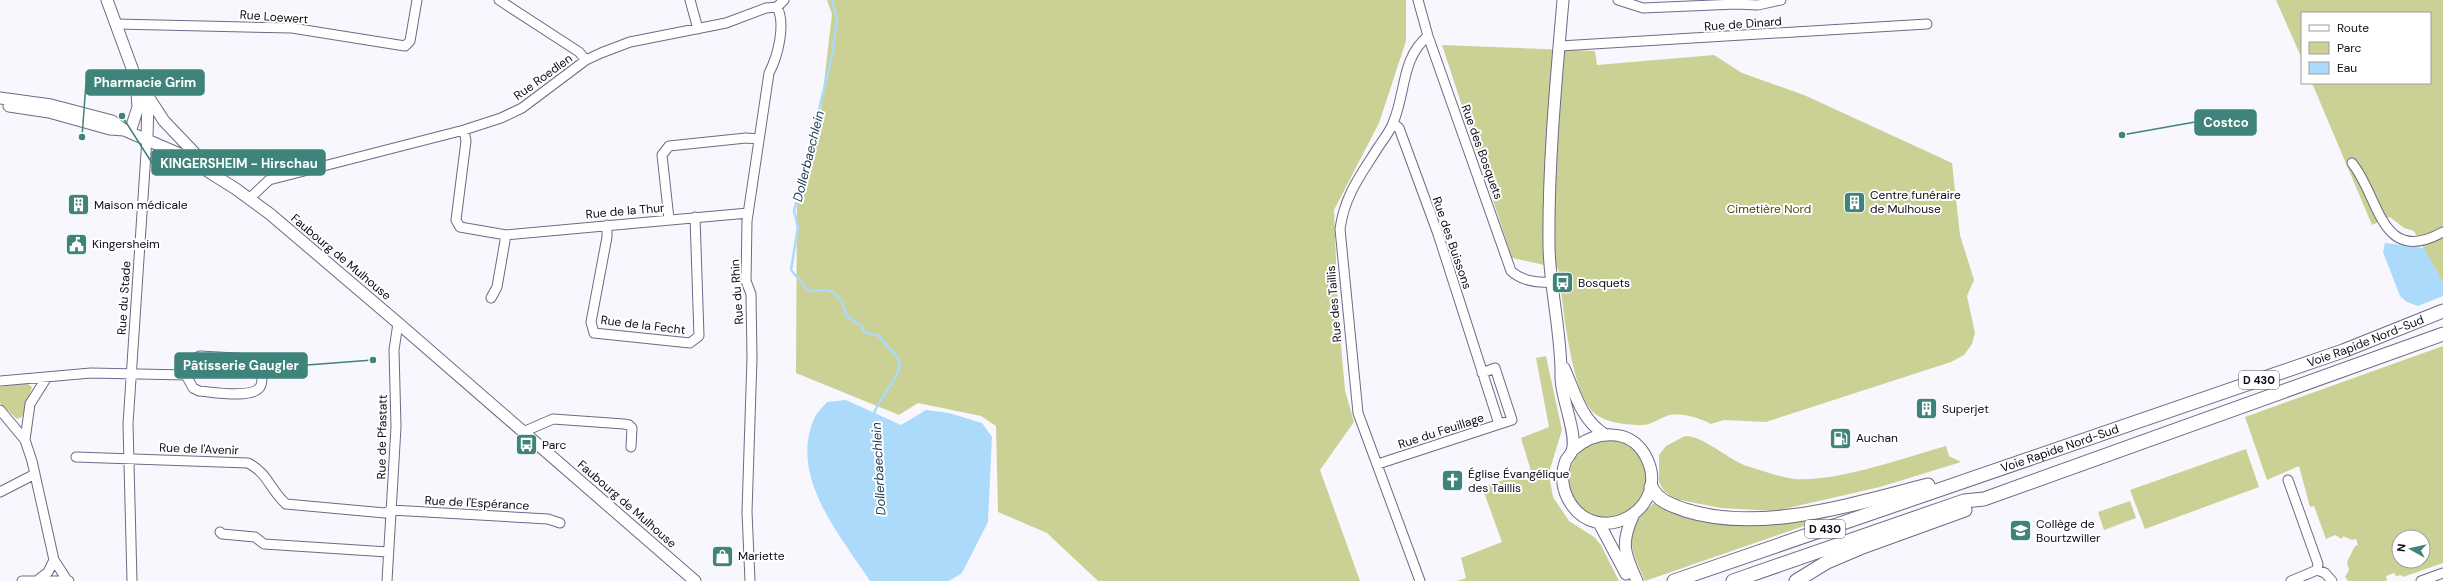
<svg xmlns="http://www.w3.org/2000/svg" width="2443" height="581" font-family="'DM Sans',sans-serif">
<rect width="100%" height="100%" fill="#f8f7fd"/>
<path fill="#cbd194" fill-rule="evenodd" d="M827,0h579v41l-27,82 -45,87 4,101 7,79 9,32 -34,48 40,111h-262l-51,-48 -49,-21 -2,-86 -15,-10 -63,-13 -19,12 -103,-42 1,-181 24,-83 11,-95z
M2276,0h167v283l-29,-52 -10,-3 -14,-11 -18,8 -60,-142h118v-70h-128v46z
M1442,45l153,6 2,14 117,-10 28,18 62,22 148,68 8,72 14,45 -7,16 8,37 -3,11 -8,11 -13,7 -185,60 -42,-2 -13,4c-12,-6 -27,-11 -41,-9 -9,2 -18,10 -28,10 -14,0 -35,-2 -47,-11 -25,-21 -32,-113 -37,-146l-46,-10z
M2443,346v217l-40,14 -2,-2 -5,1 -2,-3 -8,3 1,5h-39l-3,-4 4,-7 -2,-8 8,-16 3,-1 -2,-6 -4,1 -9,-4 -1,3 -7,-4 -9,4 -12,-33 -4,1 -11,-41 -32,14 -22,-63zM2399,537h24v24h-24z
M1546,356l16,74 -12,39v11l3,17 16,24 25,16 7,8 18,36h-162l9,-3 -5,-20 41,-16 -20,-55 49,-16 -10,-33 28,-11 -13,-69z
M26,383l6,4 -10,30 -5,2 -17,-16v-16z
M1685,436c20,0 44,25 65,31 13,4 30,10 44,12 44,3 109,-21 152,-33l3,10 12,6 -81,25 -105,24 -54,-3 -46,-9 -11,-8 -5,-9v-27l7,-9z
M1569 479a39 39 0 1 1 78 0a39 39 0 1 1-78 0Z
M2246,449l13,38 -114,42 -15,-39z
M2130,501l6,17 -32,12 -6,-18z
M1655,502l17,11 26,6 146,-7 -199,69c-8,-19 -21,-41 -8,-60 4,-7 12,-13 18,-19z"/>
<path fill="#acdafb" d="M2385,243l39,5 19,35v13l-25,10 -11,-4 -7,-6 -17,-44z
M846,400l55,25 25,-15 23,3 33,10 10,14 -4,85 -26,51 -13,8h-79c-30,-46 -81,-104 -56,-162 2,-6 9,-12 13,-17z"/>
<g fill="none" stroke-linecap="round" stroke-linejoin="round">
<path stroke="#acdafb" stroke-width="2.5" d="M832,0l5,18 -5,38 -38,155 4,16 -7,43 17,20c6,2 10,0 16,0 15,1 21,14 22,26l16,10c2,11 10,6 17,10 5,8 14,14 19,22 9,14 -22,42 -24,56"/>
<defs>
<path id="minor" d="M499,0l80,52 7,8
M690,0l8,29
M1418,0l10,36 83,235c11,10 25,12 40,11
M1618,0l25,8 93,-4 22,1 23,-5
M116,24l176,4 113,18 5,-5 7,-41
M1560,46l367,-22
M1393,123l6,5 39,106 61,190
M464,130l2,11 -10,79 4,7 46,8 242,-22
M2352,163c28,34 28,104 91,69
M250,198l19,-18 195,-50 37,-12 21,-10 64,-48 15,-7 29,-11 96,-19 40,-15 11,-1 7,-7
M669,219l-7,-64 7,-9 77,-8 13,1
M607,225v12l-16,85 3,11 96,10 9,-7 -4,-119
M491,298l6,-11 9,-52
M0,381l91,-8 95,2 7,13 6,3c14,1 53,8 61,-4 3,-4 2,-13 2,-18l-8,-10 -54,-3 -8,4 -6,15
M0,410l25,30 7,21 22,99 13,20
M523,432l30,-13 71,5 5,1 3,3 -1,19
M25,440l5,-36 17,-27
M76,457l172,6c20,10 22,27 38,41l99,9 6,-3 157,9 12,4
M1378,464l134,-44 -17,-52 -13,5
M2288,480l30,84 -1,6 8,3 7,8
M0,492l35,-18
M220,532l2,2 33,3 9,7 124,8
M39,579l9,-7 6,-12
M22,581h47
M132,581l-4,-157 19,-286
M387,581l9,-154 -2,-77 4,-27
M750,581l-3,-69 5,-154 -1,-64 -5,-13 1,-60 22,-148c9,-17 17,-49 8,-66
M1420,581l-62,-168 -18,-184c5,-35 21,-54 39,-83 5,-7 11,-15 14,-23 13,-30 8,-65 35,-87
M2291,581l26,-11
M2421,581l22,-8"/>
<path id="major" d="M107,0l29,79 2,28 -8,25
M1563,0c-7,82 -15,165 -14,247 1,44 13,88 12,131 0,19 17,58 11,73 -1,3 -4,6 -6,9 -5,13 -4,27 2,39 28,53 107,10 77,-44 -16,-28 -51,-24 -72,-5
M0,98l51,7 61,16 12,9 58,25 54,34 34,25 128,109 297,258
M149,98l15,23 41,43
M9,106l40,6 61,17 14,1
M147,138l1,-40
M1564,368c11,24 16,50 40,66
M1633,516c-13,28 -8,38 4,65
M1599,523l27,51"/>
<g id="highway">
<path d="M1651,487c7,14 20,18 34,23 76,24 168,-6 243,-25"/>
<path id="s1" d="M1674,581l669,-230 100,-40"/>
<path d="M1733,581l231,-80 20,-2 459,-165"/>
<path d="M1796,581l31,-19 33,-14 105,-38"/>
</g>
</defs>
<use href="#minor" stroke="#6f6a85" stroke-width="11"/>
<use href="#major" stroke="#6f6a85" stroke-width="13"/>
<use href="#highway" stroke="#6f6a85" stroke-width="15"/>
<use href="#minor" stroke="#fff" stroke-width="9"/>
<use href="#major" stroke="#fff" stroke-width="11"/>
<use href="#highway" stroke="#fff" stroke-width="13"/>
</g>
<defs>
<symbol id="building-square" viewBox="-11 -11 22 22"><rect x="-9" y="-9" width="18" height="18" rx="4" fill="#3e847a" stroke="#fff"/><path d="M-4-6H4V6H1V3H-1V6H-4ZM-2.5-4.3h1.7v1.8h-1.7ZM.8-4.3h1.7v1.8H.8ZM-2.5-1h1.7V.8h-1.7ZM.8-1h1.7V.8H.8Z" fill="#fff"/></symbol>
<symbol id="civic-square" viewBox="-11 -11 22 22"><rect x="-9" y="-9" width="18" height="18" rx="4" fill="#3e847a" stroke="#fff"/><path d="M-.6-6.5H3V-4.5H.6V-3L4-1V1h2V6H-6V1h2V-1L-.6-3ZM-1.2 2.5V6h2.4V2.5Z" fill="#fff"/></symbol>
<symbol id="bus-square" viewBox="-11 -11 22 22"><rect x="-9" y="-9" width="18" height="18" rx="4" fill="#3e847a" stroke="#fff"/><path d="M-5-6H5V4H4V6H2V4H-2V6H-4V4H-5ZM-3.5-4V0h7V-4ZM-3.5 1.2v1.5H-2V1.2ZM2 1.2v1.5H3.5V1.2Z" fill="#fff"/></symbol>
<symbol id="fuel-square" viewBox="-11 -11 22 22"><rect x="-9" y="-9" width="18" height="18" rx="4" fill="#3e847a" stroke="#fff"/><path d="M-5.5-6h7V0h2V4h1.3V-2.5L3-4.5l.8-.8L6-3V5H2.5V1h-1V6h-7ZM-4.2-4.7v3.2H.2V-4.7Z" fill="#fff"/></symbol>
<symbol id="church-square" viewBox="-11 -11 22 22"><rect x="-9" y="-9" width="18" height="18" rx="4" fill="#3e847a" stroke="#fff"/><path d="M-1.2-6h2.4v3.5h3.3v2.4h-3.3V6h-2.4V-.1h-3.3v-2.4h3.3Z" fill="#fff"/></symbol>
<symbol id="school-square" viewBox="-11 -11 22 22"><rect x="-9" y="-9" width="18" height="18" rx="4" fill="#3e847a" stroke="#fff"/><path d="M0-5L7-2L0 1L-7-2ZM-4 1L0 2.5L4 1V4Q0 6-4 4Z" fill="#fff"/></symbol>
<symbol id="shop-square" viewBox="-11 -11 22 22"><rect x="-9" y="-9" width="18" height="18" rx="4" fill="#3e847a" stroke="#fff"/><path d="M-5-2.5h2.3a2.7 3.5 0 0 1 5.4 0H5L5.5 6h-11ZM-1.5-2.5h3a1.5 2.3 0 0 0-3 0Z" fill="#fff"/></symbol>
</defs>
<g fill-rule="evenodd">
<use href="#building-square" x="1842" y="190" width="25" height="25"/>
<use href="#building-square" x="66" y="192" width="25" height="25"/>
<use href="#civic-square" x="64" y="232" width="25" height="25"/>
<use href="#bus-square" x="1550" y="270" width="25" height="25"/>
<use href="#building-square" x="1914" y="396" width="25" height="25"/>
<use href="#fuel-square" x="1828" y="426" width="25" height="25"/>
<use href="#bus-square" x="514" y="432" width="25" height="25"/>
<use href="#church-square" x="1440" y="468" width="25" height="25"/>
<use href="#school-square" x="2008" y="518" width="25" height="25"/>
<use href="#shop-square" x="710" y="544" width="25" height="25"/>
</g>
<g text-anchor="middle" stroke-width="4" stroke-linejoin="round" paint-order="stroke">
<g fill="#fff" stroke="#55545a" stroke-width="1">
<rect x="2239" y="371" width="40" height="18" rx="3"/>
<rect x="1805" y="520" width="40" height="18" rx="3"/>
</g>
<g font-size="11" font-weight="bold" fill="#0c0a14">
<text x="2259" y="384">D 430</text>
<text x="1825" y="533">D 430</text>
</g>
<g font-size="12" fill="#0c0a14" stroke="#fff">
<text transform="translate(274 17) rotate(4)" y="4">Rue Loewert</text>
<text transform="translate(1743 24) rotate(-4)" y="4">Rue de Dinard</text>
<text transform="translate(543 77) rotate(-36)" y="4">Rue Roedlen</text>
<text transform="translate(1482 152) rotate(70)" y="4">Rue des Bosquets</text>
<text transform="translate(625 211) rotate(-5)" y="4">Rue de la Thur</text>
<text transform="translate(1452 243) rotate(71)" y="4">Rue des Buissons</text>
<text transform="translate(341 257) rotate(40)" y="4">Faubourg de Mulhouse</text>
<text transform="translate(737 292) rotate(-94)" y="4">Rue du Rhin</text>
<text transform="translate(124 298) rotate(-86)" y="4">Rue du Stade</text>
<text transform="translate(1334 304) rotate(-95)" y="4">Rue des Taillis</text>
<text transform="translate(643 325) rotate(7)" y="4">Rue de la Fecht</text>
<text dy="4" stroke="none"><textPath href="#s1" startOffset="732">Voie Rapide Nord-Sud</textPath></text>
<text transform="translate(1441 431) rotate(-18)" y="4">Rue du Feuillage</text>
<text transform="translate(382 437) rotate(-89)" y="4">Rue de Pfastatt</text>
<text dy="4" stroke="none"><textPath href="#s1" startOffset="408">Voie Rapide Nord-Sud</textPath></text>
<text transform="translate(199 449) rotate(2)" y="4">Rue de l'Avenir</text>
<text transform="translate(477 503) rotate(3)" y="4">Rue de l'Espérance</text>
<text transform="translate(627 504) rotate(41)" y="4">Faubourg de Mulhouse</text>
</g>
<g font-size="12" fill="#0c0a14" stroke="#fff" text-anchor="start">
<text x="1870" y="199">Centre funéraire<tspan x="1870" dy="14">de Mulhouse</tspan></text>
<text x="94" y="209">Maison médicale</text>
<text x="92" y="248">Kingersheim</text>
<text x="1578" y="287">Bosquets</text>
<text x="1942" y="413">Superjet</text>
<text x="1856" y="442">Auchan</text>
<text x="542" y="449">Parc</text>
<text x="1468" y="478">Église Évangélique<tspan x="1468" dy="14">des Taillis</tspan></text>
<text x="2036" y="528">Collège de<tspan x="2036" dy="14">Bourtzwiller</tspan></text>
<text x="738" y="560">Mariette</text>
</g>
<g font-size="12" fill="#464904" stroke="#fff">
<text x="1769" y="213">Cimetière Nord</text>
</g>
<g font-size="13" font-style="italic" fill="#15384e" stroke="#fff">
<text transform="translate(808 156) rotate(-76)" y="5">Dollerbaechlein</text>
<text transform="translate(878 469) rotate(-93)" y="5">Dollerbaechlein</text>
</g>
</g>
<path fill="none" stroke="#3e847a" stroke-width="1.5" d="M82 137L86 83M2122 135L2195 122M122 116L152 163M373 360L307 365"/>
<g fill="#3e847a" stroke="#fff" stroke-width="1.5">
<circle cx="82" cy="137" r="4"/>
<circle cx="2122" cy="135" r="4"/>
<circle cx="122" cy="116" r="4"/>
<circle cx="373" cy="360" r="4"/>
</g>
<g fill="#3e847a" stroke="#3e847a" stroke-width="1.5">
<rect x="86" y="70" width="118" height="25" rx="4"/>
<rect x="2195" y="110" width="61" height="25" rx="4"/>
<rect x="152" y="150" width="173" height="25" rx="4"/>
<rect x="175" y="353" width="132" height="25" rx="4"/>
</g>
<g font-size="13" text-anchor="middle" font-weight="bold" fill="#fff">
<text x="145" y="87">Pharmacie Grim</text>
<text x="2226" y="127">Costco</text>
<text x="239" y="168">KINGERSHEIM - Hirschau</text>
<text x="241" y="370">Pâtisserie Gaugler</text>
</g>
<rect x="2301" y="12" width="130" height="72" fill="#ffffff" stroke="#9e9da1"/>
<rect x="2309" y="25" width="20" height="6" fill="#ffffff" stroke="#9e9da1"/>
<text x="2337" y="32" font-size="12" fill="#0c0a14">Route</text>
<rect x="2309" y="42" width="20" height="12" fill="#cbd194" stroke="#9e9da1"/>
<text x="2337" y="52" font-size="12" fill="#0c0a14">Parc</text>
<rect x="2309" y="62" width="20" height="12" fill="#acdafb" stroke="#9e9da1"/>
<text x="2337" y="72" font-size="12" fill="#0c0a14">Eau</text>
<g transform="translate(2411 549) rotate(278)"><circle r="19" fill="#ffffff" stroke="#9e9da1"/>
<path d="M0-3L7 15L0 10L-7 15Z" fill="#3e847a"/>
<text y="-6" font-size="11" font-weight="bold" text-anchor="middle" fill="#0c0a14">N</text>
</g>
</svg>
